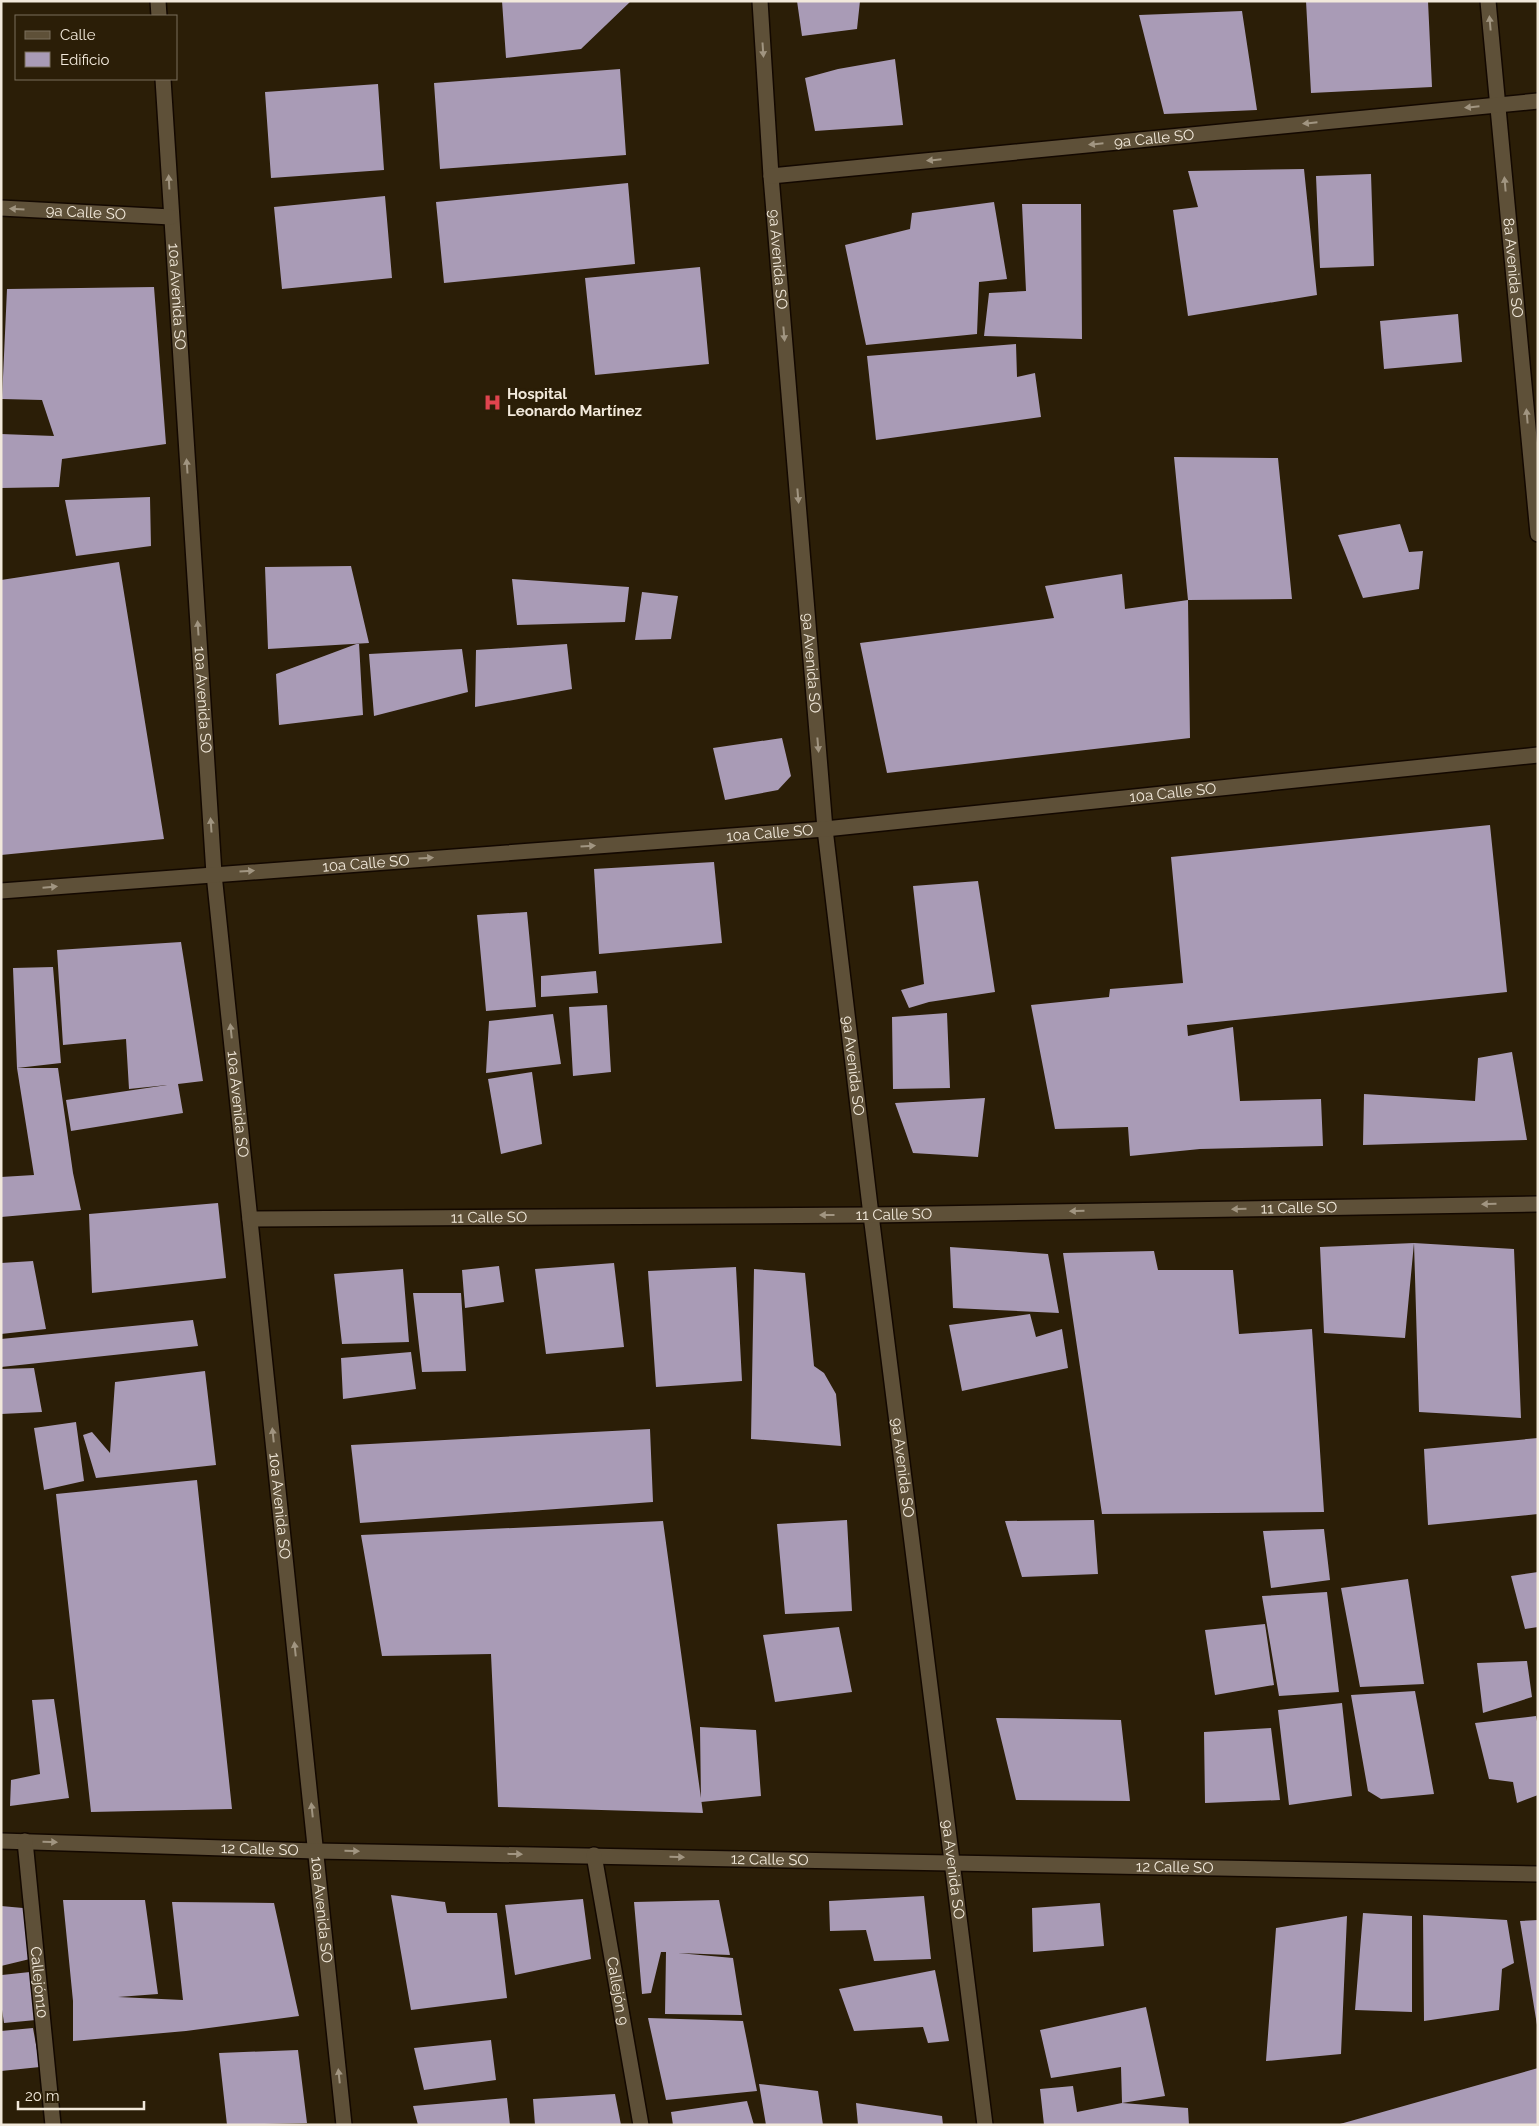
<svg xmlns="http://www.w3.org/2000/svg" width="1539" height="2126" font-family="Raleway,sans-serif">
<rect width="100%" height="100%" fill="#2b1e07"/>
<path fill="#a99bb6" d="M502,1h129l-50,48 -75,9z
M797,1h63l-3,28 -55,7z
M1306,1h122l4,86 -121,6z
M1242,11l15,99 -93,4 -25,-99z
M895,59l8,66 -88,6 -10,-53 33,-9z
M620,69l6,86 -186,14 -6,-86z
M378,84l6,86 -113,8 -6,-86z
M1304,169l13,126 -129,21 -15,-106 25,-3 -10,-36z
M1371,174l3,92 -54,2 -4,-92z
M628,183l7,81 -191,19 -8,-81z
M385,196l7,82 -110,11 -8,-82z
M994,202l13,77 -28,3 -2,52 -111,11 -21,-100 65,-16 2,-16z
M1022,204h59l1,135 -98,-3 5,-43 37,-2z
M700,267l9,97 -114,11 -10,-97z
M154,287l12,157 -104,15 -3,28 -58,1v-54l53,2 -12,-36 -40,-1 5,-110z
M1458,314l4,48 -78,7 -4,-48z
M1016,344l1,33 18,-4 6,44 -165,23 -9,-84z
M1174,457l104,1 14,141 -104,1z
M150,497l1,49 -75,10 -11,-56z
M1400,524l9,28 14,-1 -4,38 -56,9 -25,-63z
M119,562l45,277 -163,16v-275z
M351,566l18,77 -101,6 -3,-82z
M1122,574l3,35 63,-9 2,138 -303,35 -27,-130 194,-25 -9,-32z
M512,579l117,8 -4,35 -108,3z
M642,592l36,4 -7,43 -36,1z
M359,643l4,72 -84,10 -3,-51z
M567,644l5,45 -97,18 1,-57z
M462,649l6,43 -94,24 -5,-62z
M782,738l9,38 -13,14 -53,10 -12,-52z
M1490,825l17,167 -320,33 1,11 45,-9 7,74 81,-2 2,47 -123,3 -70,7 -2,-29 -73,2 -24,-124 78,-8 1,-8 73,-6 -12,-126z
M714,862l8,81 -123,11 -5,-85z
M978,881l17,111 -66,10 -20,6 -8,-18 23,-6 -11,-98z
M527,912l9,95 -50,4 -9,-96z
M181,942l22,139 -25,3 5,29 -112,18 -5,-31 101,-15 -38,4 -3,-50 -63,6 -6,-95z
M53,967l8,96 -44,5 -4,-100z
M596,971l2,22 -57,4v-21z
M607,1005l4,67 -38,4 -4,-69z
M947,1013l3,75 -57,1 -1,-72z
M553,1014l8,50 -75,9 3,-52z
M1512,1052l15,88 -164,5 1,-51 111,7 3,-43z
M17,1068h41l15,105 8,37 -80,7v-40l33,-2z
M532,1072l10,72 -41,10 -13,-75z
M985,1098l-7,59 -65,-4 -18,-50z
M218,1203l8,75 -134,15 -3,-79z
M1414,1243l-9,95 -81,-5 -4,-86z
M1414,1243l100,6 7,169 -102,-6z
M950,1247l98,7 11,59 -106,-5z
M1154,1251l4,19h75l6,64 73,-5 12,183 -222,2 -39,-261z
M33,1261l13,68 -45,5v-71z
M614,1263l10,84 -78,7 -11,-85z
M499,1266l5,36 -39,6 -3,-38z
M736,1267l6,114 -86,6 -8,-116z
M403,1269l6,73 -67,2 -8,-70z
M754,1269l51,4 9,93 10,7 12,21 5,52 -90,-7z
M413,1293h48l5,78 -44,1z
M1030,1314l6,23 26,-8 6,39 -106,23 -13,-66z
M193,1320l5,26 -197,21v-28z
M411,1352l5,37 -73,10 -2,-41z
M34,1368l8,44 -41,2v-45z
M205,1371l11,94 -120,13 -13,-43 9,-3 18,21 5,-71z
M76,1422l8,59 -40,9 -10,-62z
M650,1429l3,73 -293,21 -9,-78z
M1538,1438v76l-110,11 -4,-76z
M197,1480l35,329 -141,3 -35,-318z
M847,1520l5,91 -67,3 -8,-90z
M1094,1520l4,54 -76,3 -17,-56z
M663,1521l40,292 -205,-6 -7,-153 -109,2 -21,-121z
M1324,1529l6,51 -59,8 -8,-57z
M1538,1572v55l-13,2 -14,-53z
M1408,1579l16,105 -64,3 -19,-99z
M1327,1592l12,100 -60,4 -17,-100z
M1265,1624l9,61 -59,10 -10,-65z
M839,1627l13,65 -77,10 -12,-67z
M1527,1661l5,36 -49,16 -6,-50z
M1415,1691l19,103 -53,5 -13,-8 -17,-96z
M54,1699l15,99 -59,8 1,-26 29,-6 -8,-74z
M1342,1703l10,93 -63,9 -11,-95z
M1536,1716l2,11v68l-21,8 -4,-21 -24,-3 -14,-56z
M996,1718l125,2 9,81 -114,-1z
M700,1727l56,3 5,66 -60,6z
M1271,1728l9,72 -75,3 -1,-71z
M391,1895l54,7 2,11h50l10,85 -96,12z
M924,1896l7,63 -57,2 -8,-31 -36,1 -1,-30z
M583,1899l8,60 -76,16 -10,-70z
M63,1900h82l13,94 -40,3 65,3 -11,-98 102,1 25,113 -113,15 -113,10v-40z
M719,1900l11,55 -52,-2 55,5 9,57 -77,-1 1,-62h-5l-10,41 -9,1 -8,-92z
M1100,1903l4,43 -71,6 -1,-44z
M1,1906l22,2 11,50 -33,8z
M1363,1913l49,3v96l-57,-2z
M1423,1915l84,5 7,43 -12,6 -3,41 -75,11z
M1347,1916l-6,138 -75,7 10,-133z
M1538,1920v104l-1,1 -17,-104z
M935,1970l14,71 -21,2 -5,-16 -69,4 -15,-42z
M30,1972l6,48 -32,3 -3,-20 1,-28z
M1146,2007l19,89 -43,7 66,5 1,17h-145l-4,-36 33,-3 4,26 45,-9 -1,-36 -70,11 -11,-48z
M648,2018l95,3 14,70 -91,9z
M33,2028l7,39 -39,4v-40z
M491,2040l5,40 -72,10 -10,-42z
M298,2050l9,73 -80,2 -8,-72z
M1538,2068v57h-198v-1z
M759,2084l59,7 5,34h-57z
M615,2094l6,31h-86l-2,-26z
M507,2098l3,27h-92l-5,-19z
M747,2101l7,24h-81l-2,-13z
M856,2103l86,13 1,9h-85z"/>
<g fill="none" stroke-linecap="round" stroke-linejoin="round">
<defs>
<g id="minor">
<path d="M158,1l1,15"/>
<path id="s1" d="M760,1l11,175 54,653 46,386 114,910"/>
<path id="s2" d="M1488,1l50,533"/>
<path id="s3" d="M163,79l51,795 130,1251"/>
<path id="s4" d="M771,176l767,-75"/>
<path id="s5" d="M1,208l170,9"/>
<path id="s6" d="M1,891l824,-62 713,-74"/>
<path id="s7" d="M250,1219l621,-4 667,-11"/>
<path id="s8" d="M1,1841l315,10 1222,23"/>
<path id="s9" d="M25,1841l28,284"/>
<path id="s10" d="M594,1855l47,270"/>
</g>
</defs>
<use href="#minor" stroke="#130800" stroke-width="18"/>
<use href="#minor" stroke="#5e5038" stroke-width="15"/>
</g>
<defs><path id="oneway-solid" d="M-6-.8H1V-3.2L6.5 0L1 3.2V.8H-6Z" transform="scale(1.25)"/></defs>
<g fill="#a19581">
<use href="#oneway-solid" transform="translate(1490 23) rotate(-95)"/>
<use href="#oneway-solid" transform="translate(763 50) rotate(86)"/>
<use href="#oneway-solid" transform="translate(1472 107) rotate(174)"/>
<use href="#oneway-solid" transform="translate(1310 123) rotate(174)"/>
<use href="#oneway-solid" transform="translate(1096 144) rotate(174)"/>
<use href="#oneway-solid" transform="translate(934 160) rotate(174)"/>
<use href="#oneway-solid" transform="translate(169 182) rotate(-93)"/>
<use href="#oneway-solid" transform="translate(1505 184) rotate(-95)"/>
<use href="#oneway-solid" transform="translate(17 209) rotate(-177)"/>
<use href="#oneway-solid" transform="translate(784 334) rotate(85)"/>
<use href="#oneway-solid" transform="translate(1527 416) rotate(-95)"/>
<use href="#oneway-solid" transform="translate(187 466) rotate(-94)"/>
<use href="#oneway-solid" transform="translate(798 496) rotate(85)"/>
<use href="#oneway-solid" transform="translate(198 628) rotate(-94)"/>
<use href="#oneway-solid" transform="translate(818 745) rotate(85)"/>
<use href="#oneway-solid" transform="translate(211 825) rotate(-94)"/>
<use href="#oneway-solid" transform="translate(588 846) rotate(-4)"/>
<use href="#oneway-solid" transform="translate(426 858) rotate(-4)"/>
<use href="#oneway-solid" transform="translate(247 871) rotate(-4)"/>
<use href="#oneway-solid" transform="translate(50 887) rotate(-5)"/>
<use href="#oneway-solid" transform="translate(231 1031) rotate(-96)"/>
<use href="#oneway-solid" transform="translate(1489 1204) rotate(179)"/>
<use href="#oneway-solid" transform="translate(1239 1209) rotate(179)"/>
<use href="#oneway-solid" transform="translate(1077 1211) rotate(179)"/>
<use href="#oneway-solid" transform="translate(827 1215) rotate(180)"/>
<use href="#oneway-solid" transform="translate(273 1435) rotate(-96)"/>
<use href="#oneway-solid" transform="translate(295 1649) rotate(-96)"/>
<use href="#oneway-solid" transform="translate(312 1810) rotate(-96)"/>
<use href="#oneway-solid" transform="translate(50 1842) rotate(2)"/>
<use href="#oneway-solid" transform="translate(352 1851) rotate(1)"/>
<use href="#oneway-solid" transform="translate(515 1854) rotate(1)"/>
<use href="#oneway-solid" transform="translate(677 1857) rotate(1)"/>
<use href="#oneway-solid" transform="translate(339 2076) rotate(-96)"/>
</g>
<defs>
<symbol id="hospital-bare" viewBox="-9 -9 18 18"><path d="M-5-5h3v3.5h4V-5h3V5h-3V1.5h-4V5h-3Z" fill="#e0444e" stroke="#2b1e07" stroke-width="2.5" paint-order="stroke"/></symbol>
</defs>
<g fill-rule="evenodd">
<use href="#hospital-bare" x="480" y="390" width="25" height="25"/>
</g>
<g text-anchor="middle" stroke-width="5" stroke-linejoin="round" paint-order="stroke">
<g font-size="15" fill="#f2e9db" stroke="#2b1e07">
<text dy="5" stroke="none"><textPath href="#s4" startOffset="385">9a Calle SO</textPath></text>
<text dy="5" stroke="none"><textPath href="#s5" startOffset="85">9a Calle SO</textPath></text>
<text dy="5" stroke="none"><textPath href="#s1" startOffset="259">9a Avenida SO</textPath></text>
<text dy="5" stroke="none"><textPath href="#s2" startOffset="268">8a Avenida SO</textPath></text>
<text dy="5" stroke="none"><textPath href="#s3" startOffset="218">10a Avenida SO</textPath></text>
<text dy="5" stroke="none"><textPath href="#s1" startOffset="664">9a Avenida SO</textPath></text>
<text dy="5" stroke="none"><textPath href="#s3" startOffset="622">10a Avenida SO</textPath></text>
<text dy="5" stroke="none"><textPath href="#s6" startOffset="1176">10a Calle SO</textPath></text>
<text dy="5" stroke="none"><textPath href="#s6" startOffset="771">10a Calle SO</textPath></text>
<text dy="5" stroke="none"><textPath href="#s6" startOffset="366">10a Calle SO</textPath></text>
<text dy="5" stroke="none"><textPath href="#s1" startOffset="1069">9a Avenida SO</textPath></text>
<text dy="5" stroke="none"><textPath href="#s3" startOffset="1028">10a Avenida SO</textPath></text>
<text dy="5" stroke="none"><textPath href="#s7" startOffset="1049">11 Calle SO</textPath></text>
<text dy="5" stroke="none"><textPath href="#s7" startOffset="644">11 Calle SO</textPath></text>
<text dy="5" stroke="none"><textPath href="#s7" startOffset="239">11 Calle SO</textPath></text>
<text dy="5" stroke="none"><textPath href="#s1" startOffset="1474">9a Avenida SO</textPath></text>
<text dy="5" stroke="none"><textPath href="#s3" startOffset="1432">10a Avenida SO</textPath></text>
<text dy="5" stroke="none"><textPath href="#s8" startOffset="259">12 Calle SO</textPath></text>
<text dy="5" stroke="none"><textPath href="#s8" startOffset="769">12 Calle SO</textPath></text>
<text dy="5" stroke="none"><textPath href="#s8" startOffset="1174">12 Calle SO</textPath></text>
<text dy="5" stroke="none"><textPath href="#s1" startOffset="1879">9a Avenida SO</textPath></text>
<text dy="5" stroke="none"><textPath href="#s3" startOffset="1838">10a Avenida SO</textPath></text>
<text dy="5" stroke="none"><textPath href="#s9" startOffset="142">Callejón10</textPath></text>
<text dy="5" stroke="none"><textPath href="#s10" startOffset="138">Callejón 9</textPath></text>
</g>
<g font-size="15" font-weight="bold" fill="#f2e9db" stroke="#2b1e07" text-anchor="start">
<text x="507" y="399">Hospital<tspan x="507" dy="17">Leonardo Martínez</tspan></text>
</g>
</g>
<rect width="1539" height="2126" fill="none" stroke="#f2e9db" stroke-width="5"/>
<rect x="15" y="15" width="162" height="65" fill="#2b1e07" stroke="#7b6f5c"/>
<rect x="25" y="31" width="25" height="8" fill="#5e5038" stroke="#7b6f5c"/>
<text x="60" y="40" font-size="15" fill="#f2e9db">Calle</text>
<rect x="25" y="52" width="25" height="15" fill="#a99bb6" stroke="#7b6f5c"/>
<text x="60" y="65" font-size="15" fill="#f2e9db">Edificio</text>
<path d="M18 2101v8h126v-8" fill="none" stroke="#f2e9db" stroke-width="2.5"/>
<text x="25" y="2101" font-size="15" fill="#f2e9db" stroke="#2b1e07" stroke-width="4" paint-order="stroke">20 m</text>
</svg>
